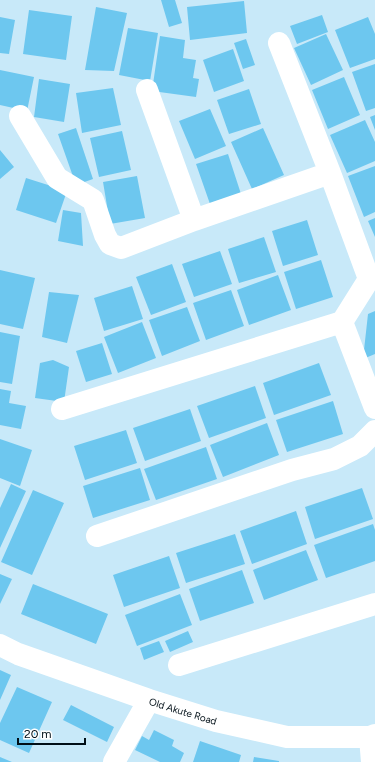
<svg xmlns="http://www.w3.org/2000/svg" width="375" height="762" font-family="Figtree,sans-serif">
<rect width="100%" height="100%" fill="#c8e9f9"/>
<path fill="#6dc7ef" d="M161,0h14l7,23 -13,4z
M244,1l3,32 -57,7 -3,-33z
M96,7l31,6 -13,58 -29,-1z
M29,10l43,6 -6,44 -43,-6z
M322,15l6,17 -31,12 -7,-18z
M0,17l15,3 -6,34 -9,-1z
M368,17l7,17v25l-25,9 -15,-38z
M128,28l30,5 -8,48 -31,-6z
M326,34l17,36 -32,15 -17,-37z
M160,36l25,4 -2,18 13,2 -3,18 6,1 -3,18 -44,-6z
M246,39l9,26 -12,4 -9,-26z
M233,49l11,32 -30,11 -11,-32z
M375,64v44l-9,3 -14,-39z
M0,70l34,7 -7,34 -27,-6z
M344,77l16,38 -32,14 -16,-39z
M39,79l31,5 -6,38 -30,-5z
M113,88l8,37 -39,8 -6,-40z
M249,89l12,35 -32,10 -12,-34z
M210,109l16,37 -31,13 -16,-38z
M375,115v15l-5,-13z
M365,120l10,22v19l-28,12 -17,-38z
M76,128l17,51 -17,6 -18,-51z
M263,128l21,47 -32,14 -21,-47z
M122,131l9,39 -32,7 -9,-39z
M0,150l14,17 -14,12z
M228,154l13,40 -31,10 -14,-40z
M375,166v46l-11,5 -16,-41z
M137,176l8,42 -35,6 -7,-42z
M26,178l41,13 -11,32 -40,-13z
M63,210l18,3 2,33 -25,-5z
M375,218v19l-7,-16z
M307,220l11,35 -35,11 -11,-35z
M264,237l12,35 -37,11 -11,-34z
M220,251l12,33 -38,13 -12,-33z
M321,260l12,37 -37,12 -12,-37z
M172,264l14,38 -35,13 -15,-38z
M0,270l35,8 -12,51 -23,-5z
M278,275l13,35 -42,15 -12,-35z
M132,286l11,33 -39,12 -10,-33z
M231,290l13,36 -38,14 -13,-37z
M49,292l30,3 -12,48 -25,-6z
M187,307l13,34 -38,15 -13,-36z
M375,311v43l-12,5 5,-45z
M142,322l14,36 -38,15 -14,-36z
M0,332l20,4 -8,48 -12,-2z
M102,343l10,31 -26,8 -10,-31z
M53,360l16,7 -5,35 -29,-4 5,-35z
M319,363l12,32 -57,20 -11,-32z
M255,386l11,32 -57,20 -12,-32z
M0,389l11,2 -2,12 17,3 -5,23 -21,-4z
M333,401l10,33 -56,18 -11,-32z
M190,409l11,32 -56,20 -12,-33z
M267,423l12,32 -56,22 -13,-32z
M126,430l11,33 -52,17 -11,-34z
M0,439l32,11 -12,36 -20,-8z
M206,447l11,32 -61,21 -12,-31z
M140,468l10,32 -57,18 -10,-32z
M11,484l15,7 -26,57v-40z
M362,488l11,31 -58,20 -10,-32z
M33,490l31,13 -32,72 -31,-13z
M296,511l11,33 -55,20 -12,-33z
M373,524l2,6v31l-49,17 -12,-33z
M235,534l10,30 -59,19 -10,-30z
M306,550l12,30 -54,20 -11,-30z
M169,556l11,32 -56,19 -11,-32z
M242,570l12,33 -54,18 -11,-32z
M0,574l12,5 -12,25z
M33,584l75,30 -12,30 -75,-30z
M180,594l12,31 -55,21 -12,-31z
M188,631l5,11 -23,10 -5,-11z
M159,641l5,11 -20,8 -4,-12z
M0,670l11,5 -11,25z
M17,687l35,15 -23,51 -29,-13v-17z
M71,705l43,22 -7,15 -44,-22z
M154,730l20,10 -2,6 12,7 -4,9h-20l-25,-12 7,-14 7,4z
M200,741l41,14 -2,7h-46z
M0,757l12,5h-12z
M254,757l25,4v1h-26z"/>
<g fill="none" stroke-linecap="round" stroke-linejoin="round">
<path stroke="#fff" stroke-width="22" d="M147,90l47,130
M20,116l37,62 36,22 12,35 5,9 11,4 73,-28 136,-47
M342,322l33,86
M62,409l280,-87 27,-43 -39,-106 -51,-130
M97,536l195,-66 42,-11 26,-13 15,-15
M0,645l18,9 131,46 67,21 71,16h83l5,-2
M179,665l196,-61
M370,737l2,25
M114,762l35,-62"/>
</g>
<g text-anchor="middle" stroke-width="3.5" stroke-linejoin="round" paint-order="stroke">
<g font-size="10" fill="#000f17" stroke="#fff">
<text transform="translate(183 711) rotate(17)" y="4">Old Akute Road</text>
</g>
</g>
<path d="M18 738v6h67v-6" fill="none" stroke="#000f17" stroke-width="2"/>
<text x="24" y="738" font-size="12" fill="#000f17" stroke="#ffffff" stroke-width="3" paint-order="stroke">20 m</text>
</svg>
